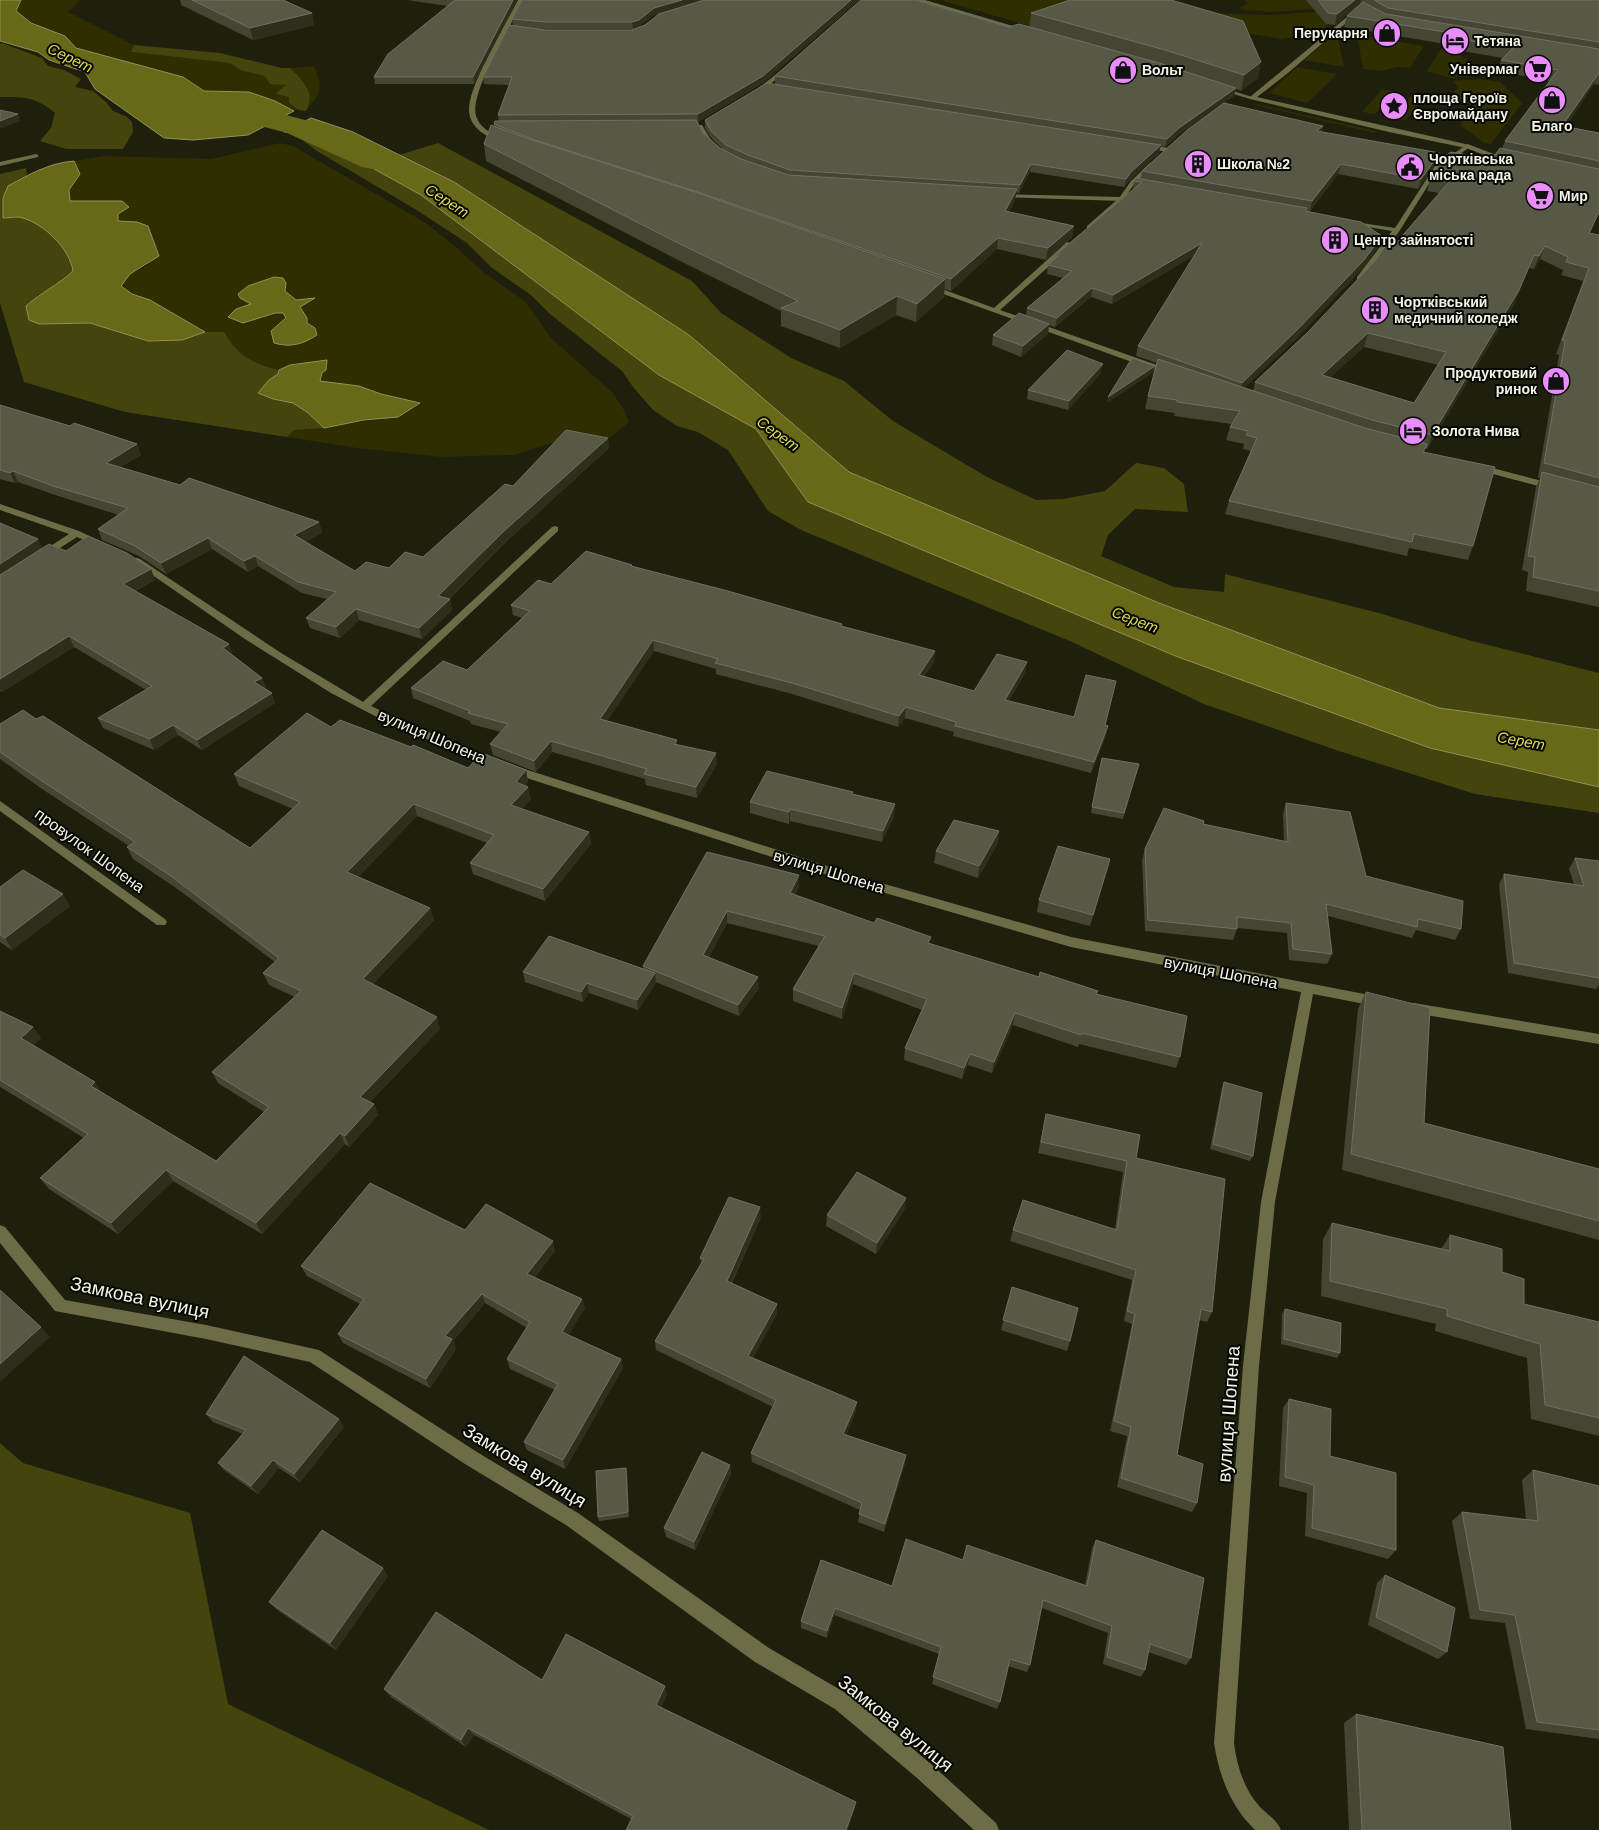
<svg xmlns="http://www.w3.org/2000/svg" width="1599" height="1830" font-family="Arial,sans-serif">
<rect width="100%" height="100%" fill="#1e1f0d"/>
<path fill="#2e2e00" d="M21,0h59l-12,12 66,33 -3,7 99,11 10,7 25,6 22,9 -12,9 14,3v6l9,7 -4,1 -19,-10 -26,-9 -45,-1 -21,-14 -107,-29 -11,-12 -34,-13 -16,-12z
M945,0h133l8,42 -143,-41z
M1245,0h79l2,8 -54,4 -29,-2 -4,-2 8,-4z
M1331,11l4,6 -15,15 -38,7 -80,-14 5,-12 64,2z
M1337,33l7,34 -40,-7 30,-25z
M1357,35l67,11 -14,22 -13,-1 -16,4 -18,-2z
M1441,49l14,3 23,15 -4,9 -24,2 -23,-7z
M314,66c8,19 9,25 -5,41 3,-19 -6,-28 -19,-39z
M1297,67l40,7 -30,29 -38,-10z
M1480,79l20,3 22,21 -31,41 -7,-1 -24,-18 13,-20 -25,-5 10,-13 -5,-6z
M1382,89l12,3 -19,22 -13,-2z
M1412,95l13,2 -19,23 -13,-2z
M1257,104l119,27 -2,2 -119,-28z
M280,143l13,3 133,77 32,26 26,24 41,28 26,37 62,55 11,17 5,12 -26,21 -27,-8 -62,20 -73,2 -84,-9 -70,-11 7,-7 90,-11 36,-16 -51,-12 -10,-5 -40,-5 3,-8 -32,-8 -11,5c-27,-7 -40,-13 -55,-38h-19l-55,-32 -18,-6 -11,-8 9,-12 17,-8 10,-17 -9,-23 -11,-4 -19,-1 -1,-7 5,-13h-52l-1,-11 11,-16 -5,-13 29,-5 107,3z"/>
<path fill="#44450d" d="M2,43l40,15 6,8 16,4 17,9 -6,8 18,4 14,12 6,8 14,6 5,5 1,10 -10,17h-57l-26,-8 11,-13 4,-15c-19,-16 -30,-16 -55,-16v-53z
M134,45l86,8 62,15h8c12,11 27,25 16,43l-8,-1 -9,-7v-6l-14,-3 11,-9 -16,-1 -5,-8 -25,-6 -10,-7 -99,-11z
M293,133l19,2 109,60 238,180 97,54 52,73 370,155 252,91 169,39v26l-124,-19 -136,-43 -135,-47 -132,-62 -271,-112 -33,-19 -40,-61 -30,-18 -21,-6 -24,-16 -20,-23 -11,-16 -72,-57 -19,-19 -39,-27 -25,-25 -52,-34 -98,-58z
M438,143l254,138 29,32 72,46 51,22 49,40 94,56 49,23 27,-1 42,-8 31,-28 28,5 20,16 4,28 -53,-3 -27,26 -7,21 73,31 50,5 1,-18 154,39 89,27 131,33v57l-160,-22 -280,-105 -310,-131 -160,-137 -235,-153 -55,-27z
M26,168l1,7 -19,11 -5,12v20c6,0 14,-2 20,0 21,6 47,31 50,53l-14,13 -22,12 2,28 51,-1 58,18 34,-1 23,-8h19c15,25 28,31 55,38l-1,4 -9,6 -11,13 15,6 20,3 14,10 17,16 -30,2 -7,7 -162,-25 -101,-30 -24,-79v-129z
M0,1443l23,20 167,50 38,191 261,126h-489z"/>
<path fill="#676818" stroke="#919256" d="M0,0h21l-5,11 15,12 34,13 11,12 107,29 21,14 45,1 26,9 19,10 -46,24 -55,5 -29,-2 -69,-49 -10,-17 -36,-12 -11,-8 -38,-11z
M311,118l42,14 101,50 235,153 160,137 310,131 280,105 160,22v57l-169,-39 -252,-91 -370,-155 -52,-73 -97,-54 -238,-180 -108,-60 -29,-3z
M74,161l6,13 -11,16 1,11h52l7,6 -11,7v7l19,1 11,4 11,30 -29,18 -9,12 11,8 18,6 55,32 -23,8 -34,1 -58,-18 -51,1 -10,-4 -3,-14c16,-14 32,-21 47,-35 -3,-22 -29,-47 -50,-53 -6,-2 -14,0 -20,0v-20l5,-12c22,-12 41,-23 66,-25z
M274,277l9,1 3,5 -1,8 11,9 19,-2 -15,9 7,11v5l8,5 2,7c-14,9 -26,13 -43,8l-3,-12 15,-13 -3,-5h-8l-32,10 -15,-6 8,-8 15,-5 -11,-6 -2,-4 10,-8z
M327,360l-1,10 -4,3 -2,8 39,5 22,8 39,9 -22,14 -34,3 -40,8 -17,-16 -14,-9 -20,-4 -15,-6 11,-13 9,-6 1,-4 11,-5z"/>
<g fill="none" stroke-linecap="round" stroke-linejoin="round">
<path fill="#676818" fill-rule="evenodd" d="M194,91l115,30 75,32 5,7 -5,7 -11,2 -11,-2 -75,-34 -103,-27 -5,-6 5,-6z"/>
<path fill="#6c6d47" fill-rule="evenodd" d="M1359,7l2,3 -73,63 -31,24 213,48 24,9 19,5v2l-23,-4 -24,-9 -77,-16 -139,-33v-2z"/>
<path fill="#6c6d47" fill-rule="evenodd" d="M785,67l5,1 -32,26h-4v-2z
M698,125h4l14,23h-4l-8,-7z
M1143,144l25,4 3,2 -3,2 -27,-5v-2z
M1468,144l3,2 -1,1 -31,21 -39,62 -37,51h-6v-4l35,-46 -42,-7 -2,-1v-2l47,7 40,-62z
M36,154l2,1v2l-38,9v-4z
M1000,194l121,3 3,2 -3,2 -123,-4v-2z
M0,504l79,27 27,13 -2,2h-6l-21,-9 -31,20h-6v-4l29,-19 -69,-24z
M555,526l3,1v4l-187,175 44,21 82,32 2,3 -6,4 -101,-41 -61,-32 -86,-54 -113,-78 5,-3 3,1 141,94 82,49 189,-175z
M512,765l362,116 197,56 314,61 2,4 -2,4 -5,1 -67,-13 -38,208 -16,164 -25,377c3,24 10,46 26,64 8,8 17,13 21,23h-26c-24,-23 -36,-54 -41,-87l29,-377 18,-164 40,-210 -230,-45 -203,-59 -360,-116 -2,-3z
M0,801l165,118 2,3 -2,3h-8l-157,-114z
M1414,1003l185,31v10l-185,-31 -5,-1 -2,-4 2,-4z
M0,1225l5,2 60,73 141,25 113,25 158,102 101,61 191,135 80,47 82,69 65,59 3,7h-25l-57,-52 -82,-69 -80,-47 -189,-137 -101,-61 -155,-102 -104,-23 -151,-28 -55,-68z"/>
<path fill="#6c6d47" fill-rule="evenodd" d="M518,0h6c-12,23 -55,93 -48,116 4,13 18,19 29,24v2l-2,1c-15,-5 -34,-15 -34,-33 0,-26 37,-86 49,-110z
M916,0h9l105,31 -5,1z
M1217,87h4l34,11 -5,1 -33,-10z
M1150,163l5,1 -20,19 -12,17 -32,28h-4v-2l32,-28 12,-17z
M1067,242l7,2 -74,66 174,61v4h-6l-244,-88 7,-2 63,23z
M1477,464l80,21 2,2 -5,3 -80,-21v-4z"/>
</g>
<path fill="#454534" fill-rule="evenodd" d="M180,0h103l29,13 2,12 -61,15 -72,-35z
M407,0h110l-43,84h-99l-1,-7 74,-71z
M522,0h337l-96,83 -65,39 5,11 17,15 4,2 -12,-11 -7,-11v-8l70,-36v-8l234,-49h20l2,-14 39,-13 188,78 -17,13 -5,-2 -2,7 -56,39 -13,12 -5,-1 -1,7 -29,27 -6,7 -94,-15 -11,21 -3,-1 -1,8 -6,12 65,14 -2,11 -26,23 -49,-11 -46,42 -7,-2v8l-28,25 -20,-7 -56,33 -59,-22v-15l-101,-50 -194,-100 -2,-17 10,-18v-2l5,-3 -1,-6 11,-30 -25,-1 -1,-7 30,-51 -1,-7zM659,14l-14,11 -13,5h-86l-16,-2 17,1h86l21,-14z
M1306,0h293v85l-5,-1 -28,42 33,7v80l-9,20 9,2v372l-73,-16 2,-19 -6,-2 14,-83 4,-9h-2l21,-123 -3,-1 27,-73 -22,-6 2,-5 -23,-11 -6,10 -5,-1 -15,36 -87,145h-2l-1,3 49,94 -5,14 -59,-12 -2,8 -182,-42 4,-13 22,-50 -8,-2 1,-5 -18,-4 4,-13 2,-3 -58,-8 1,-3 -30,-4 3,-13 9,-33 -21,-7 2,-10 57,-91 -83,49 -21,-7 -36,30 -6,-2 -1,9 -27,23 -29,-12 1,-10 33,-19 1,-8 36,-30 -16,-4 1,-9 9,-8 1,-4 76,-64h-1l1,-8 7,-2 1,-8 181,-45 -1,6 115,31 -19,26 -80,-15 -28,37 -3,-1 72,35 -17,24 -66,70 -52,49 9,3 2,-9 53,-50 89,-90 42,-49 -12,-2 4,-13 61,-19 10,-10 3,-8 45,-60 -52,-10 3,-11 2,-2 -59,-10 1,-4 -101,-17 3,-11 13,-11v-1l-25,21 -9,-1zM1364,347l74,18 -24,38 -84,-26z
M1101,373l-33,37 -41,-11 1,-9z
M0,405l141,50 -21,12 60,18 139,37 3,11 -17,9 50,29 34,-3 34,-11 90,-71 96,-38 -103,94 -57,57h1l2,11 -30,29 -63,-19 -19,18 -30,-10 -4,-10 21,-19 -25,-6 -44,-27 -10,6 -36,-23 -46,25 -27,-18 -37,-16 -4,-11 21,-14 -61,-19 -40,-14 -3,1 -15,-4z
M0,523l42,25 24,3 85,18 4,11 -20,11 98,64 29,23 4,10 -1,1 10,14 -73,47 -24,-15 -24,15 -51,-22 -5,-10 48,-28 -72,-43 -72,45 -2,-1z
M632,567l210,60 92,35 -10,14 50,15 53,-29 -2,11 -16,28 65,16 40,-26 -9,34 1,11 -15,37 -138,-37 1,-4 -49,-14 -7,9 -106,-33 -76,-20v-5l-62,-18 -47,70 70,19v4l40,20 -20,34 -51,-13 -1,-6 -93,-27 -16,20 -43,-17 -3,-11 11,-12 -30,-8 -1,-3 -57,-23 -2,-10 56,-18 55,-52 -9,-3 -2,-10z
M36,719l214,129 43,-39 -54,-23 -5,-12 97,-47 80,20 57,21 58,2 2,12 -3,4 6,13 -10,10 68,23 2,12 -46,57 -72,-27 -3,-11 17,-20 -70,-27 -59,61 76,43 -61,64 67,45 -70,73 4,2 4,11 -29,32 -4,-3 -83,90 -89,-53 -55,53 -69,-45 -9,-11 44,-40 -84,-51v-76l33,16 8,11 -8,7 68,47 115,69 48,-49 -46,-29 -6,-11 83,-75 -26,-12 -6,-12 12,-11 -99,-74 -43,-29 -6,-12 2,-1 -87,-57 -42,-30v-35z
M1102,758l37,6 -16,55 -32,-6z
M853,792v2l41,22 -12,26 -92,-21 -1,3 -39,-11v-11z
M1286,803l80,73 95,53 -6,11 -39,-10 -4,8 -84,-22 4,38 -5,10 -38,-4 -2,-27 -50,-5 -4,12 -88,-9 -3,-71 3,-11 58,-25 81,17 -1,-27z
M998,843l-20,35 -44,-15 2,-12z
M707,852l92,23v12l-4,8 135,49 109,33 59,14 -1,3 83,63 -4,11 -97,-24 -1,3 -65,-22 -21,48 -24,-8 -6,14 -58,-19 1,-12 17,-38 -69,-26 -11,35 -49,-18v-12l26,-43 -92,-23 -18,34 50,31 -20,28 -83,-34v1l-18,27 -49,-17 -6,9 -58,-20 -2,-10 120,-3v-3z
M1575,858l24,3v124l-3,4 -88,-16 -9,-88 5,-11 70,10 -5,-15z
M1110,859l-3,12 -17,55 -53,-14 2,-12z
M0,887l70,19 -58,44 -12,-8z
M1366,992l58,131 175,46v71l-257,-70 16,-161z
M1224,1082l29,74 -3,5 -40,-12 12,-61z
M1046,1114l90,44 76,154 -5,10 -8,-2 -22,135 20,48 -5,9 -75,-25 10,-51 -17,-5 22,-107 -8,-3 8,-41 -122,-39 3,-11 102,-1 8,-57 -85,-19z
M905,1209l-29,45 -50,-28 1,-11z
M761,1217l-29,66 45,21v9l-24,45 103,53 -10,24 59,28 -21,69 -26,-10 2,-12 -108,-48 -1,-9 22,-46 -117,-57 -1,-9 46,-77 -1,-6z
M1332,1223l109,26 9,-14 52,37 22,32 75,18v114l-68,-17 -4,-61 -92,-27 1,-7 -115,-28 2,-57z
M465,1230l90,21 -20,26 50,31 -17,27 53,24 2,9 -58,101 -38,-19 -3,-8 31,-52 -45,-21 -3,-10 20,-31 -42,-25 -32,38 3,8 -26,39 -87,-45 -5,-9 22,-30 -53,-28 -6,-10z
M1012,1287l58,54 -3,10 -66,-21z
M1285,1309l55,44 -3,5 -56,-14 1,-30z
M1289,1399l107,151 -8,9 -83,-23 2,-43 -28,-7 4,-78z
M206,1414l138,13 -44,55 -21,-14 -21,26 -33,-23 -7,-8 25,-29 -30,-12z
M730,1465l1,9 -36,76 -29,-13 -2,-9z
M626,1468l1,4 2,45 -30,4 -1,-4z
M1533,1470l66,16v253l-73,-10 -21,-106 -35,-4 -18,-98 10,-9 64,8 -4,-40z
M1096,1540l95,118 -5,7 -38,-13 -3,18 -4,7 -38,-13 5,-31 -66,-25 -12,57 -3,7 -19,-6 -8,36 -3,7 -65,-25 7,-30 -105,-39 -7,23 -26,-10v-7l162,-61 122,25 7,-37z
M1385,1575l62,77 -9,7 -70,-34 9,-42z
M388,1576l-52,74 -60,-41 -7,-7z
M542,1680l125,14 -6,13 194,101 -224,11 -157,-84 -8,12 -75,-50 -7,-8z
M1356,1714l155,116h-162l-5,-107z"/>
<path fill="#2e2e1c" d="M513,0h4l-43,84 -1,-7z
M682,0h23l-51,15 -15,12 -6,2 -1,-7 22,-14z
M851,0h8l-96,83 -65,39v-8z
M1355,0h6l-1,4 -25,21 2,-11z
M312,13l2,12 -61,15 -3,-12z
M1261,62l-3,16 -17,13 3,-16z
M1598,73l-4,11 -36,54 4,-12z
M1236,88l-2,8 -56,39 -13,12 2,-8 12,-11z
M18,114l2,7 -20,8v-8z
M1323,126l-2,10 -4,-5z
M1161,145l-2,8 -29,27 -6,7 2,-8 5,-7z
M1440,153l-3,10 -19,26 3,-10z
M1031,164l-1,8 -11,21 1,-8z
M1341,164l-3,10 -28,37 2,-10z
M1017,189l-2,11 -11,22 1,-11z
M1074,226l-2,11 -26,23 2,-12z
M1382,236l-3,9 -17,24 -66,70 -56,53 2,-9z
M998,238l-1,11 -46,42v-12z
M1202,243l-2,9 -88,52 1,-9z
M1545,246l-5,13 -6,10 5,-13z
M1534,255l-20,49 -87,145 5,-14z
M945,279l-1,18 -28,25 1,-18z
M1092,288l-1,9 -36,30 2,-9z
M897,296l-1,19 -56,33v-18z
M1049,324l-1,10 -27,23 2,-11z
M1368,333l-4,14 -46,42 4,-14z
M1103,364l-2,9 -33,37 1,-9z
M1155,366l-1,6 -47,31 1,-6z
M608,438l1,10 -103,94 -65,64 -3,-10 66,-65z
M137,444l4,11 -31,19 -4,-11z
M13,471l5,11 -3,1 -5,-10z
M319,522l3,11 -25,13 -3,-11z
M208,538l4,11 -46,25 -5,-11z
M38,539l5,10 -43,29v-14z
M255,556l3,10 -10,6 -4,-11z
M151,569l4,11 -27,14 -5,-10z
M450,599l2,11 -30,29 -3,-11z
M356,609l3,11 -19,18 -4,-11z
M69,636l5,11 -72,45 -2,-3v-10z
M653,640l1,11 -52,78 -2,-10z
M229,644l4,11 -10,-7z
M935,651l-1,11 -16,23 1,-10z
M1027,662l-2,11 -21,37 1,-10z
M262,678l4,10 -8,5 -4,-11z
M272,693l3,10 -73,47 -5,-10z
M906,707l-1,11 -7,9 1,-11z
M173,725l5,10 -24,15 -4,-11z
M1108,726l-2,10 -15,37 3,-11z
M551,741l1,11 -16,20 -2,-11z
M716,753l1,11 -20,34 -1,-11z
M526,770l2,12 -10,12 -2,-12z
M528,787l3,12 -18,18 -2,-12z
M414,804l3,12 -66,68 -4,-12z
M895,804l-1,12 -12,26 1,-11z
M790,809v12l-1,3v-12z
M999,831l-1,12 -20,35 1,-12z
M589,832l2,12 -46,57 -2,-12z
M1110,859l-3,12 -17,55 3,-11z
M799,875v12l-9,18v-12z
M63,894l7,12 -58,44 -7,-12z
M430,908l4,12 -67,70 -4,-11z
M727,911v12l-23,43 -1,-11z
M655,973l1,10 -18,27 -1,-10z
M854,973l-1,11 -11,35v-11z
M758,977l1,11 -20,28 -1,-11z
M587,983l2,10 -6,9 -2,-10z
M1015,1013l-2,12 -21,48 2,-11z
M437,1017l3,12 -76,79 -4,-11z
M33,1027l8,11 -12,12 -8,-12z
M970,1054l-2,11 -6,14 2,-11z
M95,1082l7,12 -11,-8z
M374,1104l4,11 -29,32 -4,-11z
M340,1133l5,11 -83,90 -6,-11z
M166,1170l7,11 -55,53 -7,-11z
M906,1198l-1,11 -29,45 1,-11z
M760,1207l1,10 -33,73 -1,-9z
M553,1241l2,10 -25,32 -3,-9z
M482,1294l3,9 -32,38 3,8 -26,39 -4,-9 19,-43z
M582,1299l3,9 -20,33 -3,-9z
M777,1304v9l-28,52 -1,-9z
M41,1327l9,10 -50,45v-18z
M621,1359l2,9 -58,101 -2,-9z
M857,1402l-1,9 -13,32v-9z
M339,1419l5,8 -44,55 -6,-8z
M906,1455l-1,8 -21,69 1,-8z
M273,1460l6,8 -21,26 -7,-8z
M730,1465l1,9 -36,76 -1,-8z
M626,1468l1,4 2,45 -1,-5z
M383,1568l5,8 -52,74 -6,-7z
M835,1608l-1,7 -7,23v-7z
M665,1686l2,8 -8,18 -3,-7z
M468,1728l6,7 -8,12 -5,-7z
M856,1802l-1,6 -7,22h-2z"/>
<path fill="#585847" stroke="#707060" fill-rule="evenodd" d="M192,0h91l29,13 -62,15z
M455,0h58l-40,77h-99l14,-23z
M522,0h160l-28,8 -15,12 -7,2h-86l-34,-3z
M704,0h147l-88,76 -65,38 -200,1 14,-38h-29l26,-52 37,5h86l13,-5 14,-11z
M861,0h54l94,27 10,-3 140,39 77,25 -57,40 -12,11 -392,-63z
M1070,0h101l72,21 18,41 -17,13 -79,-25 -134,-37z
M1318,0h37l-18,14 -9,-1z
M1374,0h225v42l-211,-34z
M1363,2l23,12 213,35v24l-37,53 37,7v28l-94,-20 53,-71 -57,-10 12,-12 -66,-11 4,-4 -104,-17z
M767,83l394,62 -30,27 -5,7 -95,-15 -11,21 -230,-15 -42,-15 -22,-10 -15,-14 -6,-11z
M1224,103l99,23 -6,5 123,22 -19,26 -80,-15 -29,37 -170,-30 44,-40z
M0,110l18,4 -18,7z
M696,120l7,13 17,15 21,11 47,16 229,14 -12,22 69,15 -26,22 -50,-10 -47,41 -250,-86 -166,-53 -41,-16 1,-3z
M491,125l38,14 166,53 250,87 -28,25 -20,-8 -57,34 -59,-22 17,-7 -120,-58 -194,-99z
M1500,148l99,21v43l-10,21 10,2v243l-55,-15 21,-122 -3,-1 27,-72 -23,-6 2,-5 -23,-11 -6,10 -5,-1 -15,35 -87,145 -60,-15 -117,-38 53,-50 66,-70 17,-24 6,4 52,-60 -18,-4 13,-21 7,-5 41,7zM1368,333l78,19 -32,51 -92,-28z
M1136,178l171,30 -2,3 56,11 21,14 -18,24 -66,69 -56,54 -104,-37 64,-103 -89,52 -21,-7 -35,30 -30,-10 45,-37 -24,-6 12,-11 -2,-1 84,-71 -8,-1z
M1019,313l30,11 -26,22 -30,-11z
M1067,350l36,14 -34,37 -41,-11z
M1132,358l23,8 -47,31z
M1158,359l207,69 62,16 -4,8 72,15 -22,79 -59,-12 -2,8 -183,-41 28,-63 -11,-3 2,-4 -18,-4 10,-16 -63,-9v-2l-29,-4z
M0,405l70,21 4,-3 63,21 -31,19 74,22 9,-7 130,44 -25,13 61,36 11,-9 23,6 16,-16 18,5 82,-73 8,2 53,-56 42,8 -104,93 -66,65 12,3 -31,29 -63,-19 -20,18 -30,-9 30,-26 -38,-10 -43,-26 -11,5 -36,-23 -47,25 -26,-17 -37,-17 30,-21 -75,-22 -40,-15 -3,2 -10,-3z
M1542,472l57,15v104l-66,-14 2,-20 -7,-1z
M0,523l38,16 -38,25z
M88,536l39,17 24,16 -28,15 106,60 -6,4 39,30 -8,4 18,11 -75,47 -24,-15 -23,14 -52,-21 54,-32 -83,-50 -69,43v-104l49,-31 17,7z
M586,551l46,14 -1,1 97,25 114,33 -1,2 94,25 -16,24 55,16 23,-37 30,8 -22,38 69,17 12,-42 30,6 -11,44 3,1 -14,36 -139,-36 1,-4 -50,-15 -7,9 -107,-33 -77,-20 3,-4 -65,-19 -53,79 77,21 -3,4 42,9 -20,34 -52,-13 3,-5 -96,-28 -17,20 -44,-17 18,-20 -40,-11 2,-2 -59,-23 32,-27 24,9 63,-59 -19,-6 27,-25 13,4z
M23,710l13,9 7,-3 207,132 50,-46 -66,-28 73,-61 24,14 9,-7 71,27 2,-2 55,23 14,-15 44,17 -10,12 12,5 -17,18 78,27 -46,57 -73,-26 24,-28 -80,-31 -67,68 83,36 -67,71 74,38 -77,80 14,7 -29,32 -5,-3 -84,90 -90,-53 -55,53 -71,-45 48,-44 -88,-54v-69l33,16 -12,11 74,44 -4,4 125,75 53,-54 -57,-35 89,-81 -38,-18 16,-15 -108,-82 -44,-29 8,-5 -99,-65 -36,-25v-28z
M1102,758l37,6 -15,49 -32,-6z
M767,771l86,21 -1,2 43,10 -12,27 -93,-22 -1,3 -39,-10z
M1286,803l64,9 16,64 97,25 -2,28 -43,-10 -1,8 -91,-23 6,50 -39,-5 -2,-26 -54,-6v12l-89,-9 -3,-71 19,-41 40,13 -1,3 85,18z
M954,820l45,11 -20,35 -43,-15z
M1058,846l52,13 -17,56 -54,-15z
M707,852l92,23 -9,18 84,30 3,-5 54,19 -3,6 111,34 1,-5 58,19 -2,3 91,22 -7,41 -98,-24 -1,2 -66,-22 -21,49 -24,-8 -6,14 -59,-20 22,-49 -73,-26 -12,35 -49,-19 32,-53 -98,-25 -24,44 55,22 -20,28 -95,-39z
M1575,858l24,3v117l-85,-15 -10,-89 80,12z
M23,870l40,24 -58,44 -5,-3v-48z
M549,936l106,37 -18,27 -50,-17 -6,9 -58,-20z
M1366,992l64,16 -6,115 175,46v52l-248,-67z
M1224,1082l38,11 -9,63 -40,-12z
M1046,1114l94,21 -4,23 89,21 -13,133 -11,-3 -24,146 26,9 -6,39 -76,-25 10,-51 -17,-6 21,-107 -8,-3 9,-41 -123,-40 10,-30 94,30 10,-69 -86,-19z
M857,1172l49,26 -29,45 -50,-28z
M370,1183l95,47 21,-26 67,37 -26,33 55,25 -20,33 59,27 -58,101 -39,-18 34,-58 -51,-25 23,-37 -48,-28 -37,42 7,3 -26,40 -88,-45 26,-35 -63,-33z
M729,1197l31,10 -33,74 50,23 -29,52 109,46 -14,32 63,21 -21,69 -26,-10 3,-11 -111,-50 25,-53 -121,-59 49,-82 -4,-1z
M1332,1223l118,28v-16l52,14v23l22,7v25l75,18v96l-54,-13 -5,-61 -93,-28v-7l-117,-28z
M1012,1287l66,21 -8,33 -67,-21z
M0,1290l41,37 -41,37z
M1285,1309l56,14 -1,30 -56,-14z
M244,1356l95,63 -45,55 -21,-14 -22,26 -33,-23 28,-33 -40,-16z
M1289,1399l42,10 -1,47 66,17v77l-84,-22 2,-43 -29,-8z
M702,1452l28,13 -36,77 -30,-14z
M626,1468l2,44 -30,5 -2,-46z
M1533,1470l66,16v244l-62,-8 -22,-107 -35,-5 -18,-98 76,9z
M322,1530l61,38 -53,75 -61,-41z
M906,1539l57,21 4,-15 120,41 9,-46 108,38 -13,80 -41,-14 -5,26 -38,-13 5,-31 -69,-26 -13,65 -20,-6 -10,43 -67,-25 8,-30 -106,-39 -8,23 -26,-10 20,-61 71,26z
M1385,1575l70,33 -8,44 -71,-35z
M436,1612l106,68 24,-46 99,52 -9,19 200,97 -10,28h-220l7,-14 -165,-88 -7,12 -77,-51z
M1356,1714l147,33 8,83h-149z"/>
<defs>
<symbol id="shop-disc" viewBox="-11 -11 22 22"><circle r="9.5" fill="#e98dfe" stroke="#080803"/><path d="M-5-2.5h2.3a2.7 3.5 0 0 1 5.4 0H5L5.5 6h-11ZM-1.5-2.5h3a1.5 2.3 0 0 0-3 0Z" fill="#111"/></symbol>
<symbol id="hotel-disc" viewBox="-11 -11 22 22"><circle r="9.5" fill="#e98dfe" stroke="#080803"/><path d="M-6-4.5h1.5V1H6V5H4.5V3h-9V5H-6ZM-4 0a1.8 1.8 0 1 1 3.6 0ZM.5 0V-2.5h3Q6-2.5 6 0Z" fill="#111"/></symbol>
<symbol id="supermarket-disc" viewBox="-11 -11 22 22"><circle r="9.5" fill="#e98dfe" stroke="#080803"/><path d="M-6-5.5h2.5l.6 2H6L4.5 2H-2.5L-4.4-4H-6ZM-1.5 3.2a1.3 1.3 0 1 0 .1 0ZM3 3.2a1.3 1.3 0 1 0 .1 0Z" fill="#111"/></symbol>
<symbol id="sight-disc" viewBox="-11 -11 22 22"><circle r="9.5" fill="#e98dfe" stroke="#080803"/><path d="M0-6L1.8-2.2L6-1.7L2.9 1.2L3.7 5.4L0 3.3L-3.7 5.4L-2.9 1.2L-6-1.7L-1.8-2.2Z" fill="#111"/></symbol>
<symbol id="building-disc" viewBox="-11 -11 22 22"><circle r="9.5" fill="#e98dfe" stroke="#080803"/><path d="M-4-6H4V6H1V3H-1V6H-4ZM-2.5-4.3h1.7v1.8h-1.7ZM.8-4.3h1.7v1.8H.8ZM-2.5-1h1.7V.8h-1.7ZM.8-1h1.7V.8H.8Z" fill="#111"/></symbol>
<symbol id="civic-disc" viewBox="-11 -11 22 22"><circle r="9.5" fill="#e98dfe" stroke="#080803"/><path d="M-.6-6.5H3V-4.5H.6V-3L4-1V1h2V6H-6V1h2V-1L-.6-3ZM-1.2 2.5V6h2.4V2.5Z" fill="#111"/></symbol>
</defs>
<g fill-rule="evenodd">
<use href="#shop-disc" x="1371" y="17" width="32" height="32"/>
<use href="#hotel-disc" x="1439" y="25" width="32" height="32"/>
<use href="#supermarket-disc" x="1522" y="53" width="32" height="32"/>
<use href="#shop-disc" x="1107" y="54" width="32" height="32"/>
<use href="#shop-disc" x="1536" y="84" width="32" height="32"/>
<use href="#sight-disc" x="1378" y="90" width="32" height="32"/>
<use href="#building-disc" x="1182" y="148" width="32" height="32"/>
<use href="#civic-disc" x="1394" y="151" width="32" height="32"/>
<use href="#supermarket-disc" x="1524" y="180" width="32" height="32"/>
<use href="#building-disc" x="1319" y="224" width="32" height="32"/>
<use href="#building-disc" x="1359" y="294" width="32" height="32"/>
<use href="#shop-disc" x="1540" y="365" width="32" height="32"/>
<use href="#hotel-disc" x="1397" y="415" width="32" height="32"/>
</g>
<g text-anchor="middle" stroke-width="4" stroke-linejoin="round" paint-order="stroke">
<g font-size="14" font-weight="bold" fill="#f3f4e8" stroke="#080803" text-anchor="start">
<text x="1368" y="38" text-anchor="end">Перукарня</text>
<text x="1474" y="46">Тетяна</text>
<text x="1519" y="74" text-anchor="end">Універмаг</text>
<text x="1142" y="75">Вольт</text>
<text x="1413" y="103">площа Героїв<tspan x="1413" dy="16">Євромайдану</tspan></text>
<text x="1552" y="131" text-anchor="middle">Благо</text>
<text x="1429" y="164">Чортківська<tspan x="1429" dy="16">міська рада</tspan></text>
<text x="1217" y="169">Школа №2</text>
<text x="1559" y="201">Мир</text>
<text x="1354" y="245">Центр зайнятості</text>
<text x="1394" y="307">Чортківський<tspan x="1394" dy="16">медичний коледж</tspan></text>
<text x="1537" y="378" text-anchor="end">Продуктовий<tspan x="1537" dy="16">ринок</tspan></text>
<text x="1432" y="436">Золота Нива</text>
</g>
<g font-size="15" font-style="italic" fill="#dcde59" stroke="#080803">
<text transform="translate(70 58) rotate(26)" y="5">Серет</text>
<text transform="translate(447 201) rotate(33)" y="5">Серет</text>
<text transform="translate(778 434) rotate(36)" y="5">Серет</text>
<text transform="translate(1135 620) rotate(21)" y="5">Серет</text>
<text transform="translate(1521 741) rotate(10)" y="5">Серет</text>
</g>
<g font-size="16" fill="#f3f4e8" stroke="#080803">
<text transform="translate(432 736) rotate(23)" y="6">вулиця Шопена</text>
<text transform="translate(90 850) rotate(36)" y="6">провулок Шопена</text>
<text transform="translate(829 871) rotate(17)" y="6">вулиця Шопена</text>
<text transform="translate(1221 972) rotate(11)" y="6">вулиця Шопена</text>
</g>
<g font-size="19" fill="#f3f4e8" stroke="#080803">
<text transform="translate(140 1297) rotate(12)" y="7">Замкова вулиця</text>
<text transform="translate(1228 1414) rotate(-86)" y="7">вулиця Шопена</text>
<text transform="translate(525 1465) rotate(32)" y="7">Замкова вулиця</text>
<text transform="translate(896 1723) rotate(39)" y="7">Замкова вулиця</text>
</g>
</g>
</svg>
